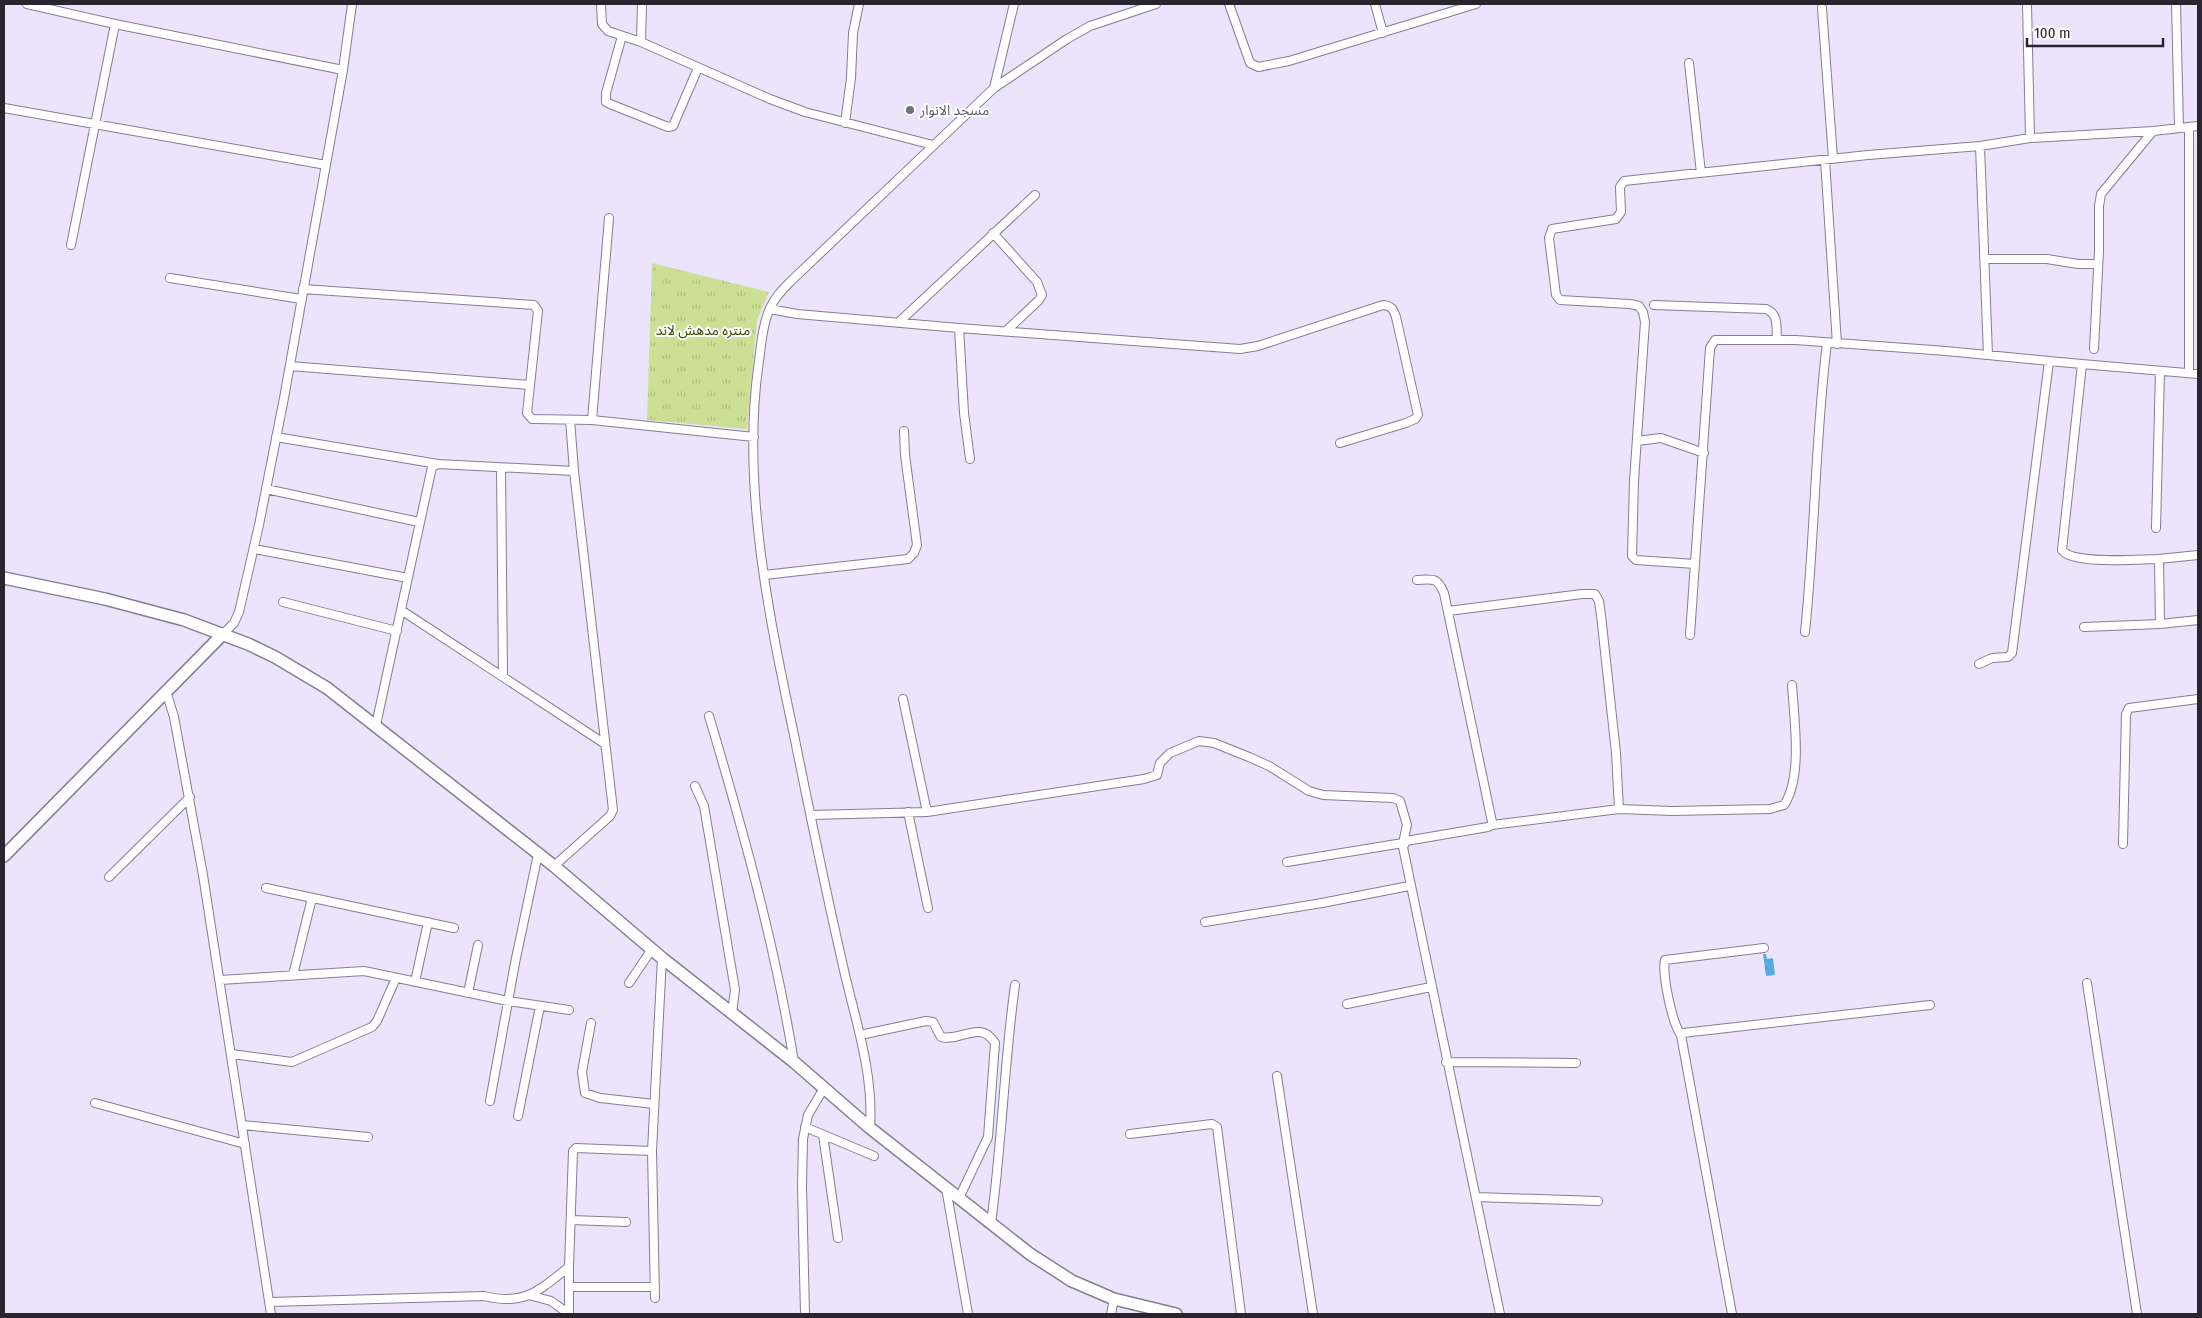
<svg xmlns="http://www.w3.org/2000/svg" width="2202" height="1318" font-family="'Fira Sans Condensed','Noto Sans Arabic',sans-serif">
<defs>
<pattern id="park-tufts" width="24" height="20" patternUnits="userSpaceOnUse" patternTransform="scale(1.25)"><rect width="24" height="20" fill="#cce095"/><path d="M3 7l-1-3M5 7V3M7 7l1-3M15 17l-1-3M17 17v-4M19 17l1-3" fill="none" stroke="#afc081"/></pattern>
<pattern id="water-ripples" width="26" height="14" patternUnits="userSpaceOnUse" patternTransform="scale(1.25)"><rect width="26" height="14" fill="#55acdd"/><path d="M2 4q2-2 4 0t4 0M15 11q2-2 4 0t4 0" fill="none" stroke="#468cb4"/></pattern>
</defs>
<rect width="100%" height="100%" fill="#ece4fd"/>
<path fill="url(#park-tufts)" d="M652,263l117,29 -12,28 -10,109 -100,-9z"/>
<path fill="url(#water-ripples)" d="M1763,954h3l1,5 6,-1 2,17 -9,1z"/>
<g fill="none" stroke-linecap="round" stroke-linejoin="round">
<defs>
<path id="street" d="M27,4l88,20
M601,4l1,20 6,7 33,11
M642,4l-1,38 129,57 35,13 128,33
M1229,4l21,59 8,4 31,-6 187,-57
M1375,4l8,29
M2027,4l3,134
M2176,4l3,123
M1822,8l11,151
M622,36l-16,57v9l4,2 58,23 5,-1 25,-58
M1689,63l12,110
M994,88l20,-84
M4,108l322,57
M845,123l6,-45 2,-45 6,-29
M2189,127v246
M1980,146l8,209
M1825,160l12,184
M609,218l-17,202 162,17
M993,233l44,49 5,13 -3,5 -34,32
M71,245l44,-221 228,46
M1985,259h62l31,5h20
M170,278l131,21
M303,289l231,16 4,6 -11,102 5,6 60,1
M1654,305l112,4c13,5 10,18 11,30
M770,309l27,5 162,14 281,21 18,-3 125,-41c9,1 10,4 13,12l22,98 -3,4 -9,4 -66,20
M898,323l137,-128
M959,328l5,85 6,46
M2094,349l5,-98v-45l2,-12 52,-63
M2049,361l33,3
M290,366l239,19
M570,420l4,51
M276,437l162,27
M1637,441l24,-3 43,15
M501,468l2,209
M266,489l153,33
M2156,528l4,-157
M254,549l154,29
M2159,559l39,-4
M1695,564l-59,-4 -4,-4 2,-75 11,-159 -2,-10 -4,-6 -9,-2 -70,-4 -4,-5 -7,-57 3,-9 64,-10 5,-7 -1,-25 4,-6 244,-26 112,-9 50,-8 123,-7 45,-5
M764,575l144,-16 6,-6 3,-8 -12,-90 -1,-24
M1417,580c16,-1 20,-3 27,13l48,229v3l-4,2 -82,14 -3,6 97,467
M283,602l114,29
M401,610l204,134
M1448,611l134,-17h13l4,7 2,14 15,138 3,56
M2160,624l38,-4
M2084,627l76,-3 -1,-65c-19,0 -87,6 -97,-9l20,-186 116,10
M1805,632c10,-96 10,-193 22,-289
M223,634l11,-11 5,-11 20,-87 25,-127 59,-328 9,-66
M1690,635l20,-287 5,-8h81l150,11 103,10 -37,292 -4,4 -16,1 -13,6
M166,691l8,26 29,158 68,439
M903,699l24,113
M709,716c34,114 66,229 85,346
M376,725l56,-258 6,-3 136,7 39,339 -3,6 -56,50
M695,786l9,20 28,166 3,18 -3,23
M908,812l20,96
M811,815l116,-3 217,-33 13,-4 3,-12 10,-10 29,-12 15,2 35,14 20,9 40,25 14,4 70,3 7,3 7,24 -4,18 -116,19
M1492,825l127,-16 53,2 98,-2 14,-4c19,-28 10,-87 8,-120
M2123,844l3,-130 3,-6 69,-9
M109,877l81,-80
M266,888l188,40
M1205,922l117,-19 87,-17
M293,975l19,-77
M220,980l144,-9 144,30 61,9
M415,982l13,-60
M629,983l23,-34
M2087,983l50,331
M468,993l10,-48
M1347,1004l84,-17
M591,1023l-9,49 3,21 15,5 54,6
M860,1035l66,-14 7,1 8,15c20,5 39,-18 54,6l-7,94 -29,61
M1681,1035c-9,-12 -19,-60 -16,-75l99,-12
M232,1054l60,8 80,-35 5,-6 19,-43
M1446,1062l130,1
M1277,1076l36,238
M490,1101l25,-138 23,-109
M95,1103l150,41
M518,1116l22,-110
M242,1125l126,12
M805,1127l69,29
M870,1128c4,-59 -17,-114 -29,-171 -17,-74 -32,-148 -47,-222 -25,-118 -52,-247 -36,-367 3,-20 4,-42 12,-60 5,-11 13,-19 21,-27l203,-193 73,-49 23,-13 66,-22
M1130,1134l82,-10 5,3 24,187
M823,1135l15,103
M652,1151l3,147
M946,1188l22,126
M1476,1197l122,4
M571,1220l55,2
M991,1223c11,-79 13,-159 24,-238
M569,1287h86
M529,1295l22,6 18,13
M270,1302l214,-6c41,10 54,-5 85,-29l4,-116 3,-3 76,3 10,-193
M569,1313v-46
M805,1314l-3,-128 1,-47 5,-24 16,-27
M1111,1314l3,-15
M1732,1314l-51,-279 2,-2 247,-28"/>
<path id="secondary" d="M4,578l101,21 79,21 64,24 27,13 52,31 227,178 108,92 132,104 76,66 160,126 42,27 42,18 62,15
M4,856l219,-222"/>
</defs>
<use href="#street" stroke="#847d93" stroke-width="10"/>
<use href="#secondary" stroke="#847d93" stroke-width="14"/>
<use href="#street" stroke="#fff" stroke-width="8"/>
<use href="#secondary" stroke="#fff" stroke-width="11"/>
</g>
<circle fill="#6b7280" stroke="#fff" stroke-width="2" cx="910" cy="110" r="5"/>
<g text-anchor="middle" stroke-width="4" stroke-linejoin="round" paint-order="stroke">
<g font-size="14" fill="#5b616d" stroke="#fff" text-anchor="start">
<text x="920" y="115">مسجد الانوار</text>
</g>
<g font-size="14" fill="#384403" stroke="#fff">
<text x="703" y="335">منتره مدهش لاند</text>
</g>
</g>
<rect width="2202" height="1318" fill="none" stroke="#28252e" stroke-width="10"/>
<path d="M2027 38v8h136v-8" fill="none" stroke="#28252e" stroke-width="2.5"/>
<text x="2034" y="38" font-size="15" fill="#28252e" stroke="#ffffff" stroke-width="4" paint-order="stroke">100 m</text>
</svg>
